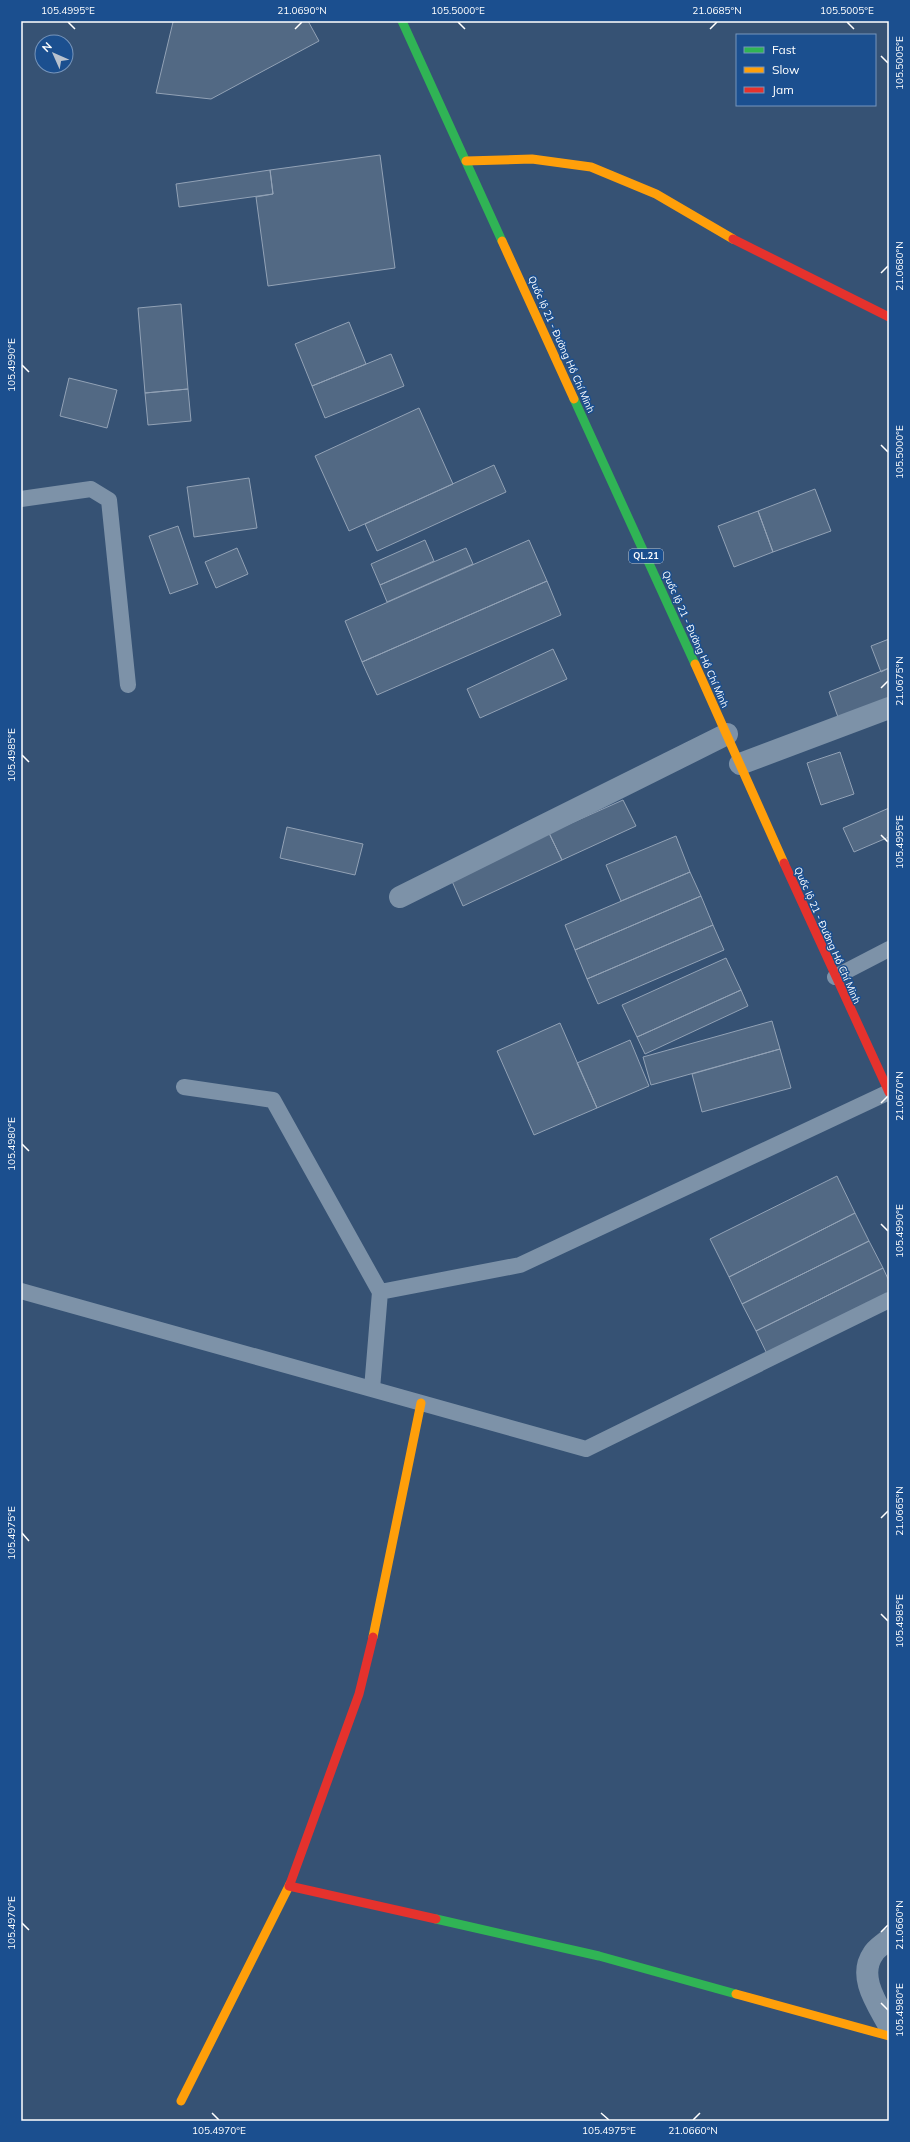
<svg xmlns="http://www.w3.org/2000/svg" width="910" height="2142" font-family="Mulish,sans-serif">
<rect width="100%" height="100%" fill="#365274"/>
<path fill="#526984" stroke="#92a2b6" d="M176,21h132l11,20 -108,58 -55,-6 17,-71z
M380,155l15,113 -127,18 -12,-89 17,-3 -3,-24z
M270,170l3,24 -94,13 -3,-23z
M181,304l7,85 -43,4 -7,-85z
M349,322l17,42 -54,22 -17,-42z
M391,354l13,32 -79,32 -13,-32z
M69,378l48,12 -10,38 -47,-12z
M188,389l3,32 -43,4 -3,-32z
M419,408l34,76 -104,47 -34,-75z
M494,465l12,27 -129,59 -12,-27z
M249,478l8,50 -63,9 -7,-50z
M815,489l16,42 -58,21 -15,-41z
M758,511l15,41 -39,15 -16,-41z
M178,526l20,58 -28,10 -21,-58z
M425,540l9,21 -54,24 -9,-21z
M529,540l18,41 -185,81 -17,-41z
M237,548l11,26 -32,14 -11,-26z
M466,548l7,16 -86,38 -7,-17z
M547,581l14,34 -184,80 -15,-33z
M889,639v29l-8,4 -10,-26z
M553,649l14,30 -87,39 -13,-29z
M889,668v33l-50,19 -10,-28z
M840,752l14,42 -33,11 -14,-42z
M623,800l13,26 -74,34 -13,-27z
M889,808v29l-35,15 -11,-24z
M287,827l76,17 -8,31 -75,-17z
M549,833l13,27 -99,46 -12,-27z
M676,836l14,36 -69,29 -15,-36z
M690,872l11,24 -126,54 -10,-25z
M701,896l12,29 -126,54 -12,-29z
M713,925l11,25 -126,54 -11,-25z
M726,958l15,32 -104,47 -15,-32z
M741,990l7,16 -103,48 -8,-17z
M772,1021l8,28 -129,36 -8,-28z
M560,1023l37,85 -63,27 -37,-84z
M630,1040l19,46 -52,22 -20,-45z
M780,1049l11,39 -89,24 -10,-38z
M837,1176l18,37 -126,64 -19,-38z
M855,1213l14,28 -127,63 -13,-27z
M869,1241l14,27 -127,63 -14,-27z
M883,1268l6,13v15l-121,60 -12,-25z"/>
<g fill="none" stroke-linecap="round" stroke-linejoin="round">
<path stroke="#7d92a8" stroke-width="16" d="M21,499l70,-10 18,11 19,185
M835,977l54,-28
M184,1087l89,13 107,192 -8,97
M21,1291l565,158 303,-149
M380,1292l140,-27 369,-173"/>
<path stroke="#7d92a8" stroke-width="22" d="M740,764l149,-56
M400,897l327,-163
M889,1939c-5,5 -13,9 -16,15 -16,23 5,51 16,72"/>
<path stroke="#30b455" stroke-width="9" d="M402,21l100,220
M574,399l121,265
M436,1919l163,37 137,38"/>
<path stroke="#ff9f0a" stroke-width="9" d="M466,161l66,-2 59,8 65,27 77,45
M502,241l72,158
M695,664l89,199
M373,1637l48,-234
M736,1994l153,42
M181,2101l109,-217"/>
<path stroke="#e5322d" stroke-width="9" d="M733,239l156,78
M784,863l105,229
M290,1884l69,-190 14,-57
M289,1886l147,33"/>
</g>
<path fill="none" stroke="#fff" stroke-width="1.5" d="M68,22l7,7M458,22l7,7M847,22l7,7M295,29l7,-7M710,29l7,-7M881,56l7,7M881,273l7,-7M22,365l7,7M881,445l7,7M881,688l7,-7M22,755l7,7M881,835l7,7M881,1103l7,-7M22,1144l7,7M881,1224l7,7M881,1518l7,-7M22,1533l7,8M881,1614l7,7M22,1923l7,7M881,1932l7,-7M881,2003l7,7M212,2113l7,7M601,2113l8,7M693,2120l7,-7"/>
<g text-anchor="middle" stroke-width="3" stroke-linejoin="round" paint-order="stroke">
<rect fill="#1b4f8f" stroke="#bbcadd" stroke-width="1" x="629" y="549" width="34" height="14" rx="3"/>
<g font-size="9" font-weight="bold" fill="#fff">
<text x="646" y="559">QL.21</text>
</g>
<g font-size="10" fill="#fff" stroke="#1b4f8f">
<text transform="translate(562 344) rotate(66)" y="4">Quốc lộ 21 - Đường Hồ Chí Minh</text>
<text transform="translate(696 639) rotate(66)" y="4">Quốc lộ 21 - Đường Hồ Chí Minh</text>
<text transform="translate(828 935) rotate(66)" y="4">Quốc lộ 21 - Đường Hồ Chí Minh</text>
</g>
</g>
<rect width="910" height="2142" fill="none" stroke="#1b4f8f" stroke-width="44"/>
<rect x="736" y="34" width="140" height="72" fill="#1b4f8f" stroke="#7695bc"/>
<rect x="744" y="47" width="20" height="6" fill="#30b455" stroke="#7695bc"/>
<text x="772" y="54" font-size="12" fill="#ffffff">Fast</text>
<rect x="744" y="67" width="20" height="6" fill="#ff9f0a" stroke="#7695bc"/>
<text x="772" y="74" font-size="12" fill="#ffffff">Slow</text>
<rect x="744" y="87" width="20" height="6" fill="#e5322d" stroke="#7695bc"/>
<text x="772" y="94" font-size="12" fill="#ffffff">Jam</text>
<g transform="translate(54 54) rotate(315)"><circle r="19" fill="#1b4f8f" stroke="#7695bc"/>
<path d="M0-3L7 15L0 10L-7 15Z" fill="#b9c2ce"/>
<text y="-6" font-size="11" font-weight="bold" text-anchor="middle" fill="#ffffff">N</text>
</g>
<rect x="22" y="22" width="866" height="2098" fill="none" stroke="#fff" stroke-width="1.5"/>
<g font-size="10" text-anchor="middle" fill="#fff">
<text x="68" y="14">105.4995°E</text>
<text x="302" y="14">21.0690°N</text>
<text x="458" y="14">105.5000°E</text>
<text x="717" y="14">21.0685°N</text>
<text x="847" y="14">105.5005°E</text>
<text transform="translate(899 63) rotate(-90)" y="4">105.5005°E</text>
<text transform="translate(899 266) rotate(-90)" y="4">21.0680°N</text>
<text transform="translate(11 365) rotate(-90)" y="4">105.4990°E</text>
<text transform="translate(899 452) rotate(-90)" y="4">105.5000°E</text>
<text transform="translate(899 681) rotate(-90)" y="4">21.0675°N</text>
<text transform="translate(11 755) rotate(-90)" y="4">105.4985°E</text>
<text transform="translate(899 842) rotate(-90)" y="4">105.4995°E</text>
<text transform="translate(899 1096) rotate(-90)" y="4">21.0670°N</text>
<text transform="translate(11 1144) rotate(-90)" y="4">105.4980°E</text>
<text transform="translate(899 1231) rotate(-90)" y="4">105.4990°E</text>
<text transform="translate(899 1511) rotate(-90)" y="4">21.0665°N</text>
<text transform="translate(11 1533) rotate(-90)" y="4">105.4975°E</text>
<text transform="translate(899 1621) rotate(-90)" y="4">105.4985°E</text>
<text transform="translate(11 1923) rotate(-90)" y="4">105.4970°E</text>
<text transform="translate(899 1925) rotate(-90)" y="4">21.0660°N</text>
<text transform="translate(899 2010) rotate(-90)" y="4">105.4980°E</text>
<text x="219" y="2134">105.4970°E</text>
<text x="609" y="2134">105.4975°E</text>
<text x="693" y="2134">21.0660°N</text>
</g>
</svg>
